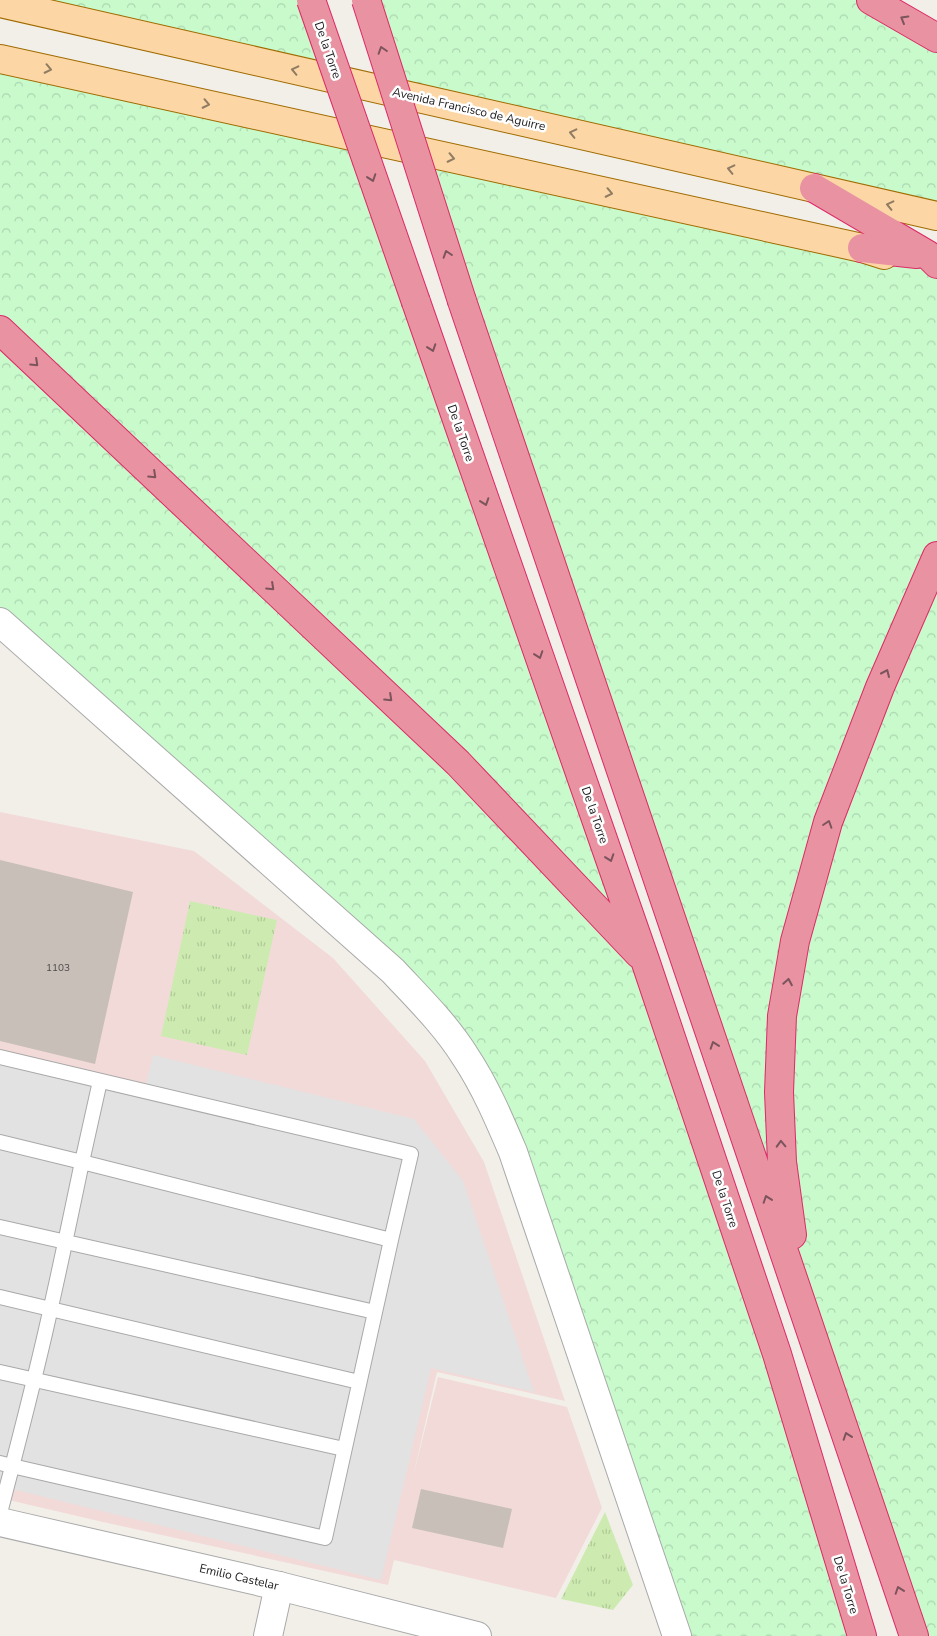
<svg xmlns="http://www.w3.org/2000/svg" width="937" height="1636" font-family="'Nunito Sans',sans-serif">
<defs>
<pattern id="grass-tufts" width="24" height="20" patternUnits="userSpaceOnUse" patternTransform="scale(1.25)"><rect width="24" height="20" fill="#cdebb0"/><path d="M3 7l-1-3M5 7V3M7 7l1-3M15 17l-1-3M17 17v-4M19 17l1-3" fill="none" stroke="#b0c997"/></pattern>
<pattern id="park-crowns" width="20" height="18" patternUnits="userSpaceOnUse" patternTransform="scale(1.25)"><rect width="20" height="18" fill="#c8facc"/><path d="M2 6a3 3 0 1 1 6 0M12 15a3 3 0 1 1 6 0" fill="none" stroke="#acd6af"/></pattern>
</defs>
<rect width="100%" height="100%" fill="#f2efe9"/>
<path fill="#f2dad9" d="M0,812l194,39 139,107 92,103 59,101 81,239 -128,-29 -24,105 25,-100 129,30 35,101 -46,90 -162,-38 -6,25 -285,-63 -103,-24z"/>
<path fill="url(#grass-tufts)" d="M190,901l87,19 -30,135 -86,-19z
M605,1512l28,73 -20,25 -52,-11z"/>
<path fill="url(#park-crowns)" d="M4,0h308l22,68z
M366,0h505l66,38v178l-542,-128z
M0,58l357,76 505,1502h-185l-212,-581 -465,-433z
M412,144l450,104 75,23v1365h-23z"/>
<path fill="#e2e2e2" d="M0,1051l146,34 7,-30 261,64 49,62 71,211 -103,-24 -50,212 -381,-94z"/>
<path fill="#c7bfb8" d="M0,860l133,32 -38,172 -95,-23z
M421,1489l91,20 -9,39 -91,-20z"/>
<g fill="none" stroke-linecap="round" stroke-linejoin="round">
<defs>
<path id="service" d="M0,1057l411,97 -20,86
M0,1142l82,20 18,-81
M0,1227l375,85
M0,1297l359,85
M0,1372l344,77
M0,1463l12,3 313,72 66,-298 -309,-78c-10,48 -20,96 -31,145 -15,69 -33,137 -51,206"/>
<path id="minor" d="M0,622l393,349c25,27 52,53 72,85 20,30 34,63 48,96l164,484
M268,1636l11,-50"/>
<path id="tertiary" d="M0,1522l279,64 198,50"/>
<path id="primary" d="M0,3l937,213
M0,59l862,189 22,7"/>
<path id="motorway" d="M871,0l66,38
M814,188l114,67 9,9
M862,248l55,6
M462,301l452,1335
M416,302l229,658 132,394 85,282
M0,330l458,433 181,191
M792,1235l-10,-73 -3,-70 3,-76 13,-75 33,-119 52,-135 57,-131"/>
</defs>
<use href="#service" stroke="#a9a9a9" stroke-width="16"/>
<use href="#minor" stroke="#a9a9a9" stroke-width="30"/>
<use href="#tertiary" stroke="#a9a9a9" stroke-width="30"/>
<use href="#primary" stroke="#a06b00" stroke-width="30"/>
<use href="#motorway" stroke="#dc2a67" stroke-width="30"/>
<use href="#service" stroke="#fff" stroke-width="14"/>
<use href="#minor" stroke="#fff" stroke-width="28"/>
<use href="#tertiary" stroke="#fff" stroke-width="28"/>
<use href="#primary" stroke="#fcd6a4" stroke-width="28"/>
<use href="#motorway" stroke="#e892a2" stroke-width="28"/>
<defs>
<path id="motorway-bridge" d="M311,0l105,302
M366,0l96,301"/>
</defs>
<use href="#motorway-bridge" stroke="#dc2a67" stroke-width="30" stroke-linecap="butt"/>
<use href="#motorway-bridge" stroke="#e892a2" stroke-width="28"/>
</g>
<defs><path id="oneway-chevron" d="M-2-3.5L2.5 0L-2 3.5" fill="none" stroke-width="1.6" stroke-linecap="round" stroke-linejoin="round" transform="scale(1.25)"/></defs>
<g stroke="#7b545c">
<use href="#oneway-chevron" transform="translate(904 19) rotate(-150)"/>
<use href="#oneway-chevron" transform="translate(382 50) rotate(-108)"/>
<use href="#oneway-chevron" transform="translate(372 178) rotate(71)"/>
<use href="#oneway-chevron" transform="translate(447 254) rotate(-108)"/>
<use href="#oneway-chevron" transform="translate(432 348) rotate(71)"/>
<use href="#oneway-chevron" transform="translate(35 363) rotate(43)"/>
<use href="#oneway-chevron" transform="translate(153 475) rotate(43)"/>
<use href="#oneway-chevron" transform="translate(485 502) rotate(71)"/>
<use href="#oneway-chevron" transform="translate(271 587) rotate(43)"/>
<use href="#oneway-chevron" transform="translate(539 655) rotate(71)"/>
<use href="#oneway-chevron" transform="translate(886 673) rotate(-66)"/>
<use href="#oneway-chevron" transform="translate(389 698) rotate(43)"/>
<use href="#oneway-chevron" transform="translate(828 824) rotate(-72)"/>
<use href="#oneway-chevron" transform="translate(610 858) rotate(71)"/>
<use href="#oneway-chevron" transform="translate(788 982) rotate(-80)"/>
<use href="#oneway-chevron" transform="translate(714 1045) rotate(-109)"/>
<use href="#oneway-chevron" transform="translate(781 1144) rotate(-92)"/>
<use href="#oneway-chevron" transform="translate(767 1199) rotate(-109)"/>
<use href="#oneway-chevron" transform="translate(847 1436) rotate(-109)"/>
<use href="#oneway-chevron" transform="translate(899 1590) rotate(-109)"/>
</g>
<g stroke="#8f7c63">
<use href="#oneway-chevron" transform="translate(48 69) rotate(12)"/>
<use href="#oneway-chevron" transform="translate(295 70) rotate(-167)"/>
<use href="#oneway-chevron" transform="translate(206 104) rotate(12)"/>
<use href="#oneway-chevron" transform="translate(573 133) rotate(-167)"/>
<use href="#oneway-chevron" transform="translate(451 158) rotate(12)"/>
<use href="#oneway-chevron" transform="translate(731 169) rotate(-167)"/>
<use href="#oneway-chevron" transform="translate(609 193) rotate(12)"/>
<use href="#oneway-chevron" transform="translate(890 205) rotate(-167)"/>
</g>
<g text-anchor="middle" stroke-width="5" stroke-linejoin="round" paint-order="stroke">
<g font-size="10" fill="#4b4948">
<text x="58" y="971">1103</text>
</g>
<g font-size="12" fill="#222" stroke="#fff">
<text transform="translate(328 50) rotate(71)" y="4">De la Torre</text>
<text transform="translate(469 109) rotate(13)" y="4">Avenida Francisco de Aguirre</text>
<text transform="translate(461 433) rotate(71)" y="4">De la Torre</text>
<text transform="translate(595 815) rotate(71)" y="4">De la Torre</text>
<text transform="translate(725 1199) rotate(72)" y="4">De la Torre</text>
<text transform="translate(239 1577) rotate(13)" y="4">Emilio Castelar</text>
<text transform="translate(846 1585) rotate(73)" y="4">De la Torre</text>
</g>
</g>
</svg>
